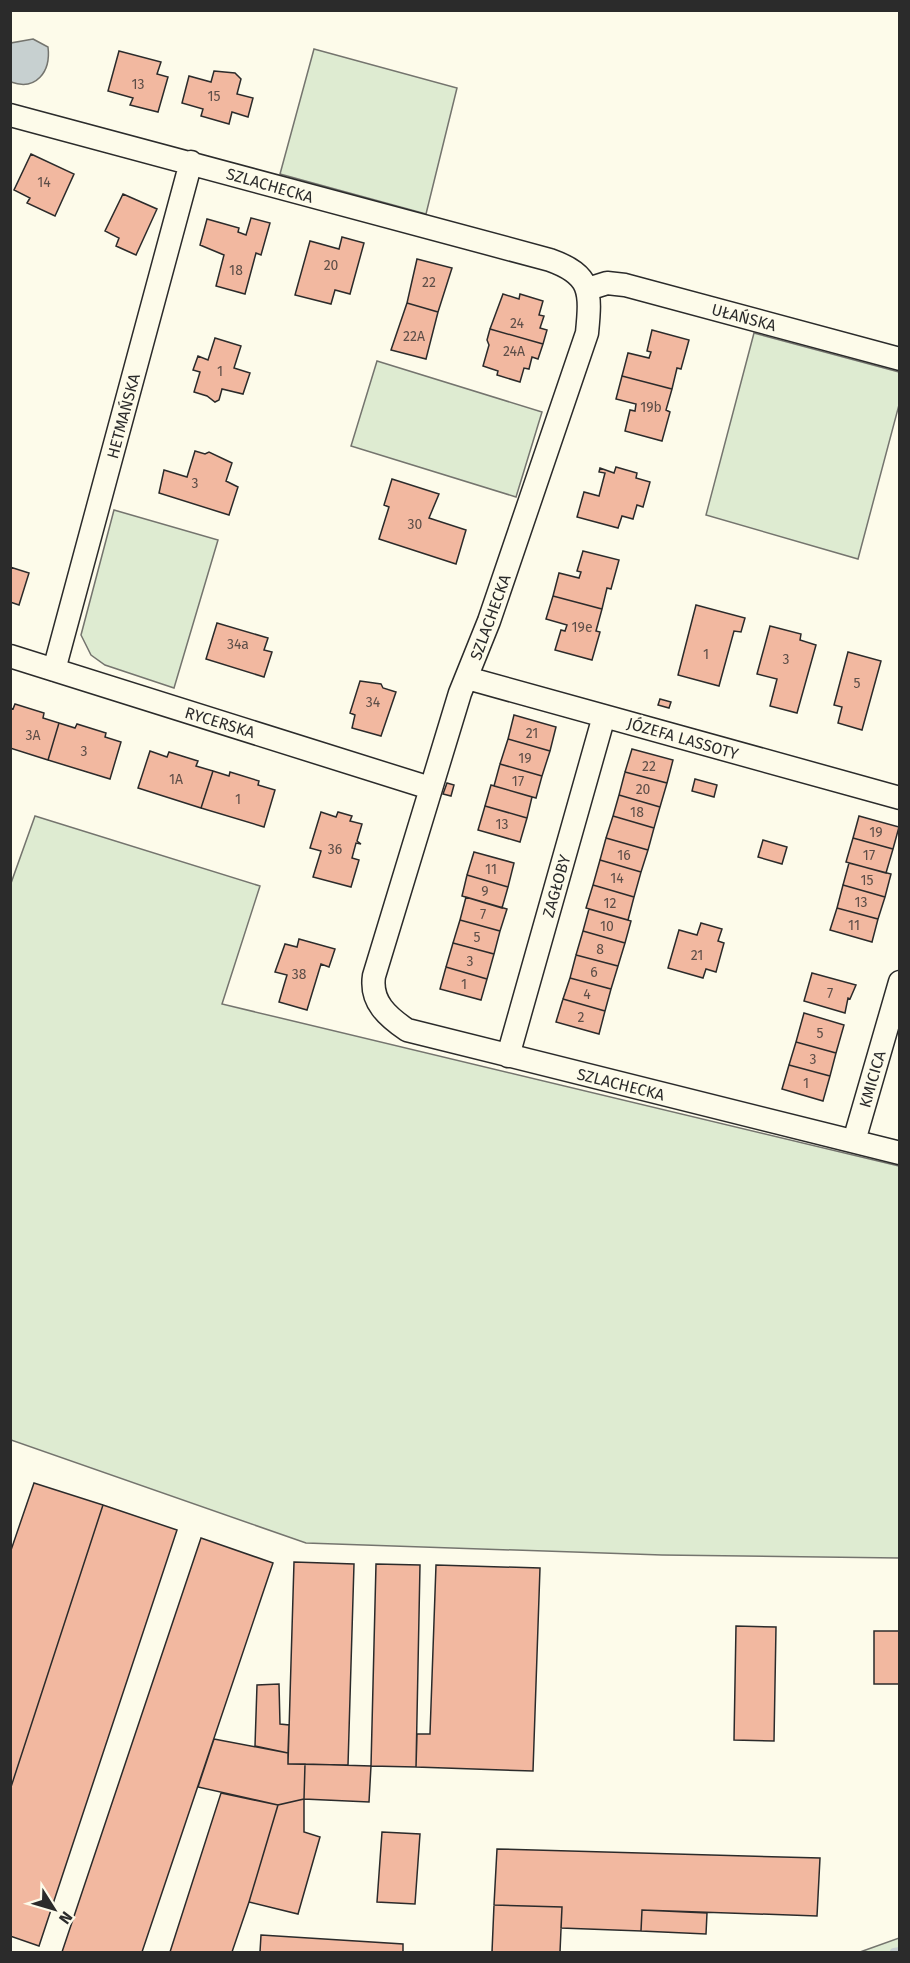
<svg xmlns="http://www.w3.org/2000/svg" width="910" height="1963" font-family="'Fira Sans',sans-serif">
<rect width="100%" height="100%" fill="#fdfbea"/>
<path fill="#deebd1" stroke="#74746e" stroke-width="1.5" d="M314,49l143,39 -31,126 -146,-40z
M754,333l145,39v33l-41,154 -152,-44z
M377,361l165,51 -26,85 -165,-51z
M114,510l104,30 -44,148 -69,-23 -14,-10 -10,-20z
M35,816l225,70 -38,118 677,162v392l-237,-3 -356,-12 -295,-103 -1,-554z
M899,1938v14h-39z"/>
<path fill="#c7d0d0" stroke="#74746e" stroke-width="1.5" d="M33,39l15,8c3,25 -12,44 -37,35v-39z"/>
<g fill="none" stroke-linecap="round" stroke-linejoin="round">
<path stroke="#c7d0d0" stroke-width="8" d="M894,1952l6,-1"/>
</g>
<path fill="#f2b8a0" stroke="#2b2b2b" stroke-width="1.5" d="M119,51l42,11 -4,12 11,3 -10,35 -28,-7 3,-7 -25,-7z
M214,71l21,2 6,6 -4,15 16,4 -5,19 -16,-5 -3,12 -28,-8 2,-7 -21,-6 7,-27 22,6z
M31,154l43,20 -19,42 -28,-13 3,-5 -16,-8z
M123,194l34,15 -21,46 -20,-9 3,-8 -14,-7z
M251,218l19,5 -9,32 -5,-2 -11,41 -29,-8 8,-31 -24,-10 7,-26 32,9 -1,4 8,3z
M342,237l22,6 -14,51 -15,-4 -4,14 -36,-9 15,-54 29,8z
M417,259l35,9 -14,44 -31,-9z
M503,294l16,5 1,-5 23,7 -4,14 5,1 -4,12 7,2 -4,14 -53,-15z
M407,303l31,9 -12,47 -35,-9z
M490,329l53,15 -5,15 -6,-2 -3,12 -5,-1 -4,14 -23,-7 1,-4 -15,-5 6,-21 -2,-5z
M652,330l37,10 -8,29 -4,-1 -5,21 -50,-13 6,-23 21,5 2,-6 -4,-1z
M215,338l26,8 -7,22 16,5 -7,21 -21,-5 -3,11 -4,2 -8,-6 -13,-4 6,-20 -7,-2 5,-14 10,4z
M622,376l50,13 -6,21 4,2 -8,29 -37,-10 5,-21 5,1 1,-7 -20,-5z
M195,451l10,3 4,-2 23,11 -6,18 12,6 -9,28 -70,-22 5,-23 23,7z
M616,467l21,6 -1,5 14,4 -7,25 -6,-2 -4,14 -11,-3 -4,12 -41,-11 7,-25 15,4 6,-23 -6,-1 1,-4 14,5z
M392,479l47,15 -10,24 37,12 -10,34 -77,-25 10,-32 -5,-2z
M583,551l36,9 -8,29 -4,-1 -5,21 -49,-13 6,-23 20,5 2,-6 -4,-1z
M10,567l19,6 -10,32 -9,-3z
M553,596l49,13 -6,22 4,1 -8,28 -37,-10 6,-20 4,1 2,-6 -21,-6z
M696,605l49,13 -4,14 -7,-1 -15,55 -41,-11z
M217,623l51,15 -4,12 8,2 -8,25 -58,-18z
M770,626l31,8 -1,6 16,5 -19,68 -27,-7 7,-27 -20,-5z
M848,652l33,9 -19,69 -24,-7 4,-16 -8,-2z
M360,681l21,3 2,4 13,4 -15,44 -29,-8 3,-13 -5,-2z
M660,699l11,3 -2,6 -11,-3z
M15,704l29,9 -1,5 16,5 -11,37 -38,-12v-40l3,1z
M514,715l42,12 -6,24 -42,-12z
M59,723l16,5 2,-4 29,9 -1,4 16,5 -11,37 -62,-19z
M508,739l42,12 -8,25 -42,-12z
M632,749l41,11 -6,23 -42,-11z
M150,751l17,6 2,-5 29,9 -2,5 17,5 -12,37 -63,-20z
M500,764l42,12 -6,22 -42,-12z
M213,771l16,5 1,-4 29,9 -1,4 17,5 -11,37 -63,-19z
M625,772l42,11 -7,24 -41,-12z
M695,779l22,6 -3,12 -22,-6z
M447,783l7,2 -3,11 -8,-2z
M491,785l41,12 -5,21 -42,-12z
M619,795l41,12 -6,21 -41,-12z
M485,806l42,12 -7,24 -42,-12z
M321,812l15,5 2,-5 14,4 -2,5 12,3 -5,17 4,3 -5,-1 -4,15 7,2 -8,27 -38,-10 8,-26 -11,-3z
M613,816l41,12 -6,22 -42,-12z
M859,816l40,11 -6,22 -40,-11z
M606,838l42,12 -7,22 -41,-12z
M853,838l40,11 -7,24 -40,-11z
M763,840l24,7 -5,17 -24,-7z
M474,852l40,11 -6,24 -41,-12z
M600,860l41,12 -7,25 -41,-12z
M849,863l42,11 -6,23 -42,-12z
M467,875l41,12 -6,21 -40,-12z
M593,885l41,12 -6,23 -42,-12z
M843,885l42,12 -7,22 -41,-11z
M466,897l41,12 -7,22 -40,-11z
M837,908l41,11 -6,23 -42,-12z
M589,909l42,12 -6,22 -42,-12z
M460,920l40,11 -6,23 -41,-11z
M701,923l21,6 -4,12 6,2 -8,29 -10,-3 -3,9 -35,-10 11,-38 18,5z
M583,931l42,12 -7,23 -42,-11z
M299,939l36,10 -6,18 -8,-3 -14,46 -28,-8 8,-27 -12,-3 10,-28 12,3z
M453,943l41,11 -7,25 -41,-12z
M576,955l42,11 -7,23 -41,-11z
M446,967l41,12 -6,21 -41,-11z
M812,973l44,12 -6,14 -2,-1 -3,15 -41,-12z
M570,978l41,11 -6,22 -42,-12z
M563,999l42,12 -6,23 -43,-12z
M804,1013l40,12 -8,28 -40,-11z
M796,1042l40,11 -6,23 -41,-11z
M789,1065l41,11 -7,25 -41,-12z
M34,1483l69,22 -93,285v-237z
M103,1505l74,25 -138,416 -29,-10v-146z
M201,1538l72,25 -131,389h-80z
M294,1562l60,2 -6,201 -60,-1z
M376,1564l44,1 -4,202 -45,-1z
M436,1565l104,3 -7,203 -117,-4 1,-33h13z
M736,1626l40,1 -2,114 -40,-1z
M874,1631h26v53h-26z
M279,1684l1,40 9,1 -1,28 -33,-7 2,-61z
M214,1739l74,14v11h17l-1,35 -26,6 -80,-18z
M305,1764l66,2 -2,36 -65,-3z
M221,1793l57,12 -29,97 -17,50h-62z
M304,1799v33l16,5 -22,77 -49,-12 29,-97z
M382,1832l38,2 -5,70 -38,-2z
M497,1849l323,9 -3,58 -175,-6 -1,21 -80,-3 1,-21 -68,-2z
M494,1905l68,2 -2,45h-68z
M642,1910l65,3 -1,21 -65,-3z
M261,1935l142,9v8h-143z"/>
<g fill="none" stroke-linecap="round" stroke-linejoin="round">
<defs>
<path id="minor" d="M10,115l540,145c42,15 41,32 37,73l-98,288 -29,72 -86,283c-4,26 14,41 33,54l493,123
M588,289l19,-6 18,2 275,74
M10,656l420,132
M54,670l137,-508
M467,678l433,120
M508,1056l96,-340
M854,1141l46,-159"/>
</defs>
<use href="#minor" stroke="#2b2b2b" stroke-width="25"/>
<use href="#minor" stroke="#fdfbea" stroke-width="22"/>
</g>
<g text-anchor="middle" stroke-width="4.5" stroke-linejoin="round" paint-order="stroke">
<g font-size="14" fill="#5d4e48">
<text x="138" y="89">13</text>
<text x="214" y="101">15</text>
<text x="44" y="187">14</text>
<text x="331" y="270">20</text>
<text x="236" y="275">18</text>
<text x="429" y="287">22</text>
<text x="517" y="328">24</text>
<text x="414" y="341">22A</text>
<text x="514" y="356">24A</text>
<text x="220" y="376">1</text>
<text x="651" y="412">19b</text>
<text x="195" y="488">3</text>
<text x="415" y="529">30</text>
<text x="582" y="632">19e</text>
<text x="238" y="649">34a</text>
<text x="706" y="659">1</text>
<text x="786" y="664">3</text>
<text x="857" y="688">5</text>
<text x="373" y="707">34</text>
<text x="532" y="738">21</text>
<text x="33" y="740">3A</text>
<text x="84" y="756">3</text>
<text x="525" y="763">19</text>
<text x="649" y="771">22</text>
<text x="176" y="784">1A</text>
<text x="518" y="786">17</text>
<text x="643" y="794">20</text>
<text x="238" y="804">1</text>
<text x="637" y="817">18</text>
<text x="502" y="829">13</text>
<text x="876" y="837">19</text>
<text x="335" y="854">36</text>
<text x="624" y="860">16</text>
<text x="869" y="860">17</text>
<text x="491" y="874">11</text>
<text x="617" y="883">14</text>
<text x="867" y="885">15</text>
<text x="485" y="896">9</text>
<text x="861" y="907">13</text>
<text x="610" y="908">12</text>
<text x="483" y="919">7</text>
<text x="854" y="930">11</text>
<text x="607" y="931">10</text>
<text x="477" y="942">5</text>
<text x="600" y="954">8</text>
<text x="697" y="960">21</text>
<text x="470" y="966">3</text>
<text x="594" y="977">6</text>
<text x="299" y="979">38</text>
<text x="464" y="989">1</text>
<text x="830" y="998">7</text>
<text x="587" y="999">4</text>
<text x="581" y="1022">2</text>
<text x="820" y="1038">5</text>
<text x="813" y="1064">3</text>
<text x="806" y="1088">1</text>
</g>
<g font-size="16" fill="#2b2b2b" stroke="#fdfbea">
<text transform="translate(270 185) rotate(16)" y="6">SZLACHECKA</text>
<text transform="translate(744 317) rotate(15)" y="6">UŁAŃSKA</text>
<text transform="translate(123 416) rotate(-75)" y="6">HETMAŃSKA</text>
<text transform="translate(490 617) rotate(-70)" y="6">SZLACHECKA</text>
<text transform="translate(220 722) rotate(17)" y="6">RYCERSKA</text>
<text transform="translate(683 738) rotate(16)" y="6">JÓZEFA LASSOTY</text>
<text transform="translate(556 886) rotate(-74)" y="6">ZAGŁOBY</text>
<text transform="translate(872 1079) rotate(-74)" y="6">KMICICA</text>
<text transform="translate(621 1084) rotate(14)" y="6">SZLACHECKA</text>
</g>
</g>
<rect width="910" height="1963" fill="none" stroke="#2b2b2b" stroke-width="24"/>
<g transform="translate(54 1909) rotate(127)" stroke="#fdfbea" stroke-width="4.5" paint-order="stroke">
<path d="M0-4.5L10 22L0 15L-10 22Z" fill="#2b2b2b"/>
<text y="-9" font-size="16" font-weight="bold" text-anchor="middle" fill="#2b2b2b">N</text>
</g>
</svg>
